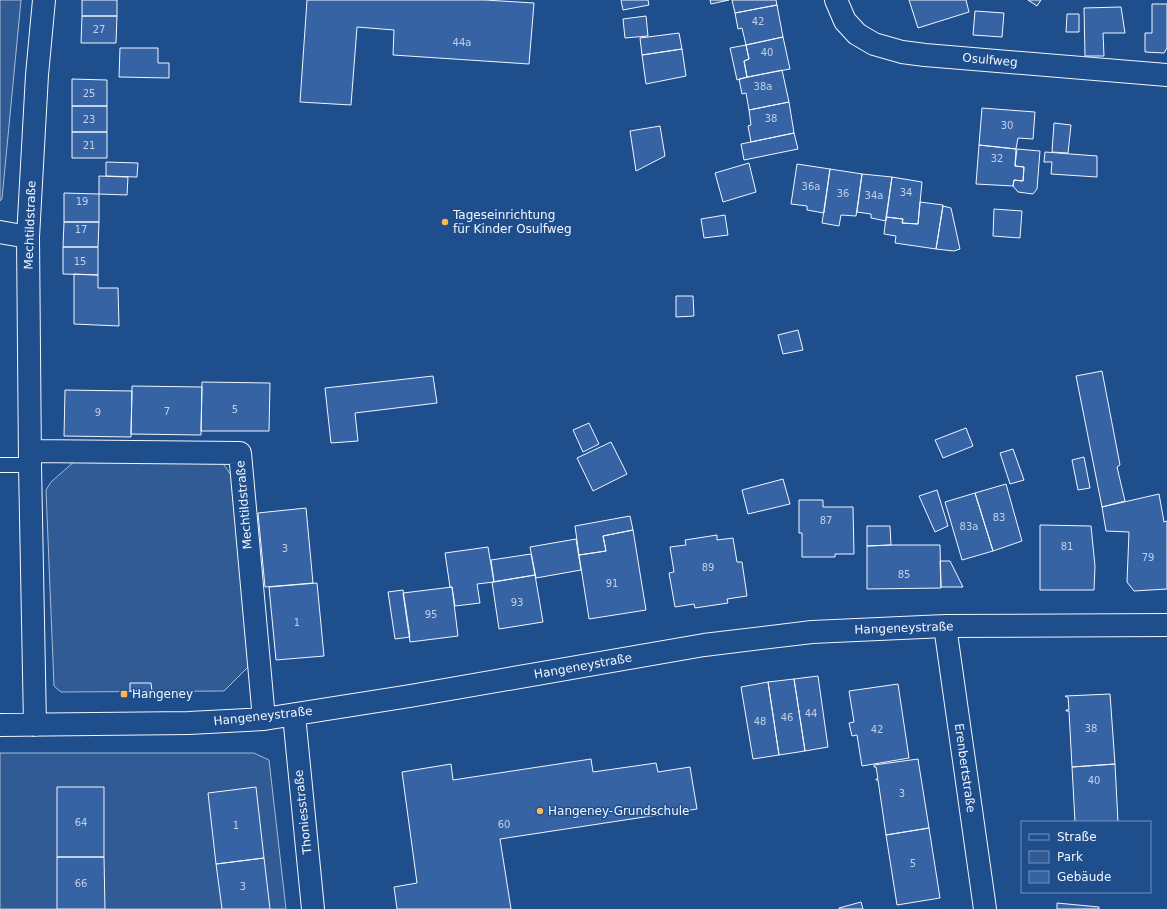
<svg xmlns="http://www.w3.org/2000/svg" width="1167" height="909" font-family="'DejaVu Sans',sans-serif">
<rect width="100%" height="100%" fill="#1f4e8c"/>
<path fill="#305b95" stroke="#a8bbd7" d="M0,0h21l-19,199 -2,2z
M76,460l146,2 11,16 16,188 -25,25 -163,1 -7,-6 -8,-196 5,-8z
M0,753h254l15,7 17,149h-286z"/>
<path fill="#3563a3" stroke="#f2f6ff" d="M82,0h35v16h-35z
M307,0h178l49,3 -5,61 -136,-9 1,-25 -37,-3 -6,78 -51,-3z
M621,0h27l1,5 -26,5z
M710,0h19l-18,4z
M732,0h44l1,5 -42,8z
M909,0h57l3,12 -51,16z
M1028,0h13l-4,6z
M1152,4h15v44l-3,5 -19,-1v-19h7z
M777,5l6,32 -37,8 -4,-17 -4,1 -3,-16z
M1121,7l4,26h-22l1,23h-19l-1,-48z
M975,11l29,2 -2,24 -29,-2z
M1067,14h12v18h-13z
M82,16h35l-1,27h-35z
M646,16l2,20 -23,2 -2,-19z
M679,33l3,16 -40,6 -2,-17z
M783,37l7,32 -43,8 -3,-16 5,-2 -3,-14z
M746,45l3,14 -5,2 3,16 -10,3 -7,-32z
M120,48h38v15h11v15l-50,-1z
M682,49l4,27 -40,8 -4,-29z
M782,70l7,32 -40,8 -3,-17 -4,1 -3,-15z
M72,79l35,1v26h-35z
M789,102l5,31 -43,9 -3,-16 3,-1 -2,-15z
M72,106h35v26h-35z
M982,108l53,4 -2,27 -15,-1 -2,11 -37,-4z
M1054,123l17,2 -3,28 -16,-1z
M660,126l5,30 -29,15 -6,-40z
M72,132h35v26h-35z
M794,133l4,16 -54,11 -3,-16z
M979,145l37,4 -1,17 9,1 -1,14 -9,-1 -1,6 -37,-2z
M1017,149l23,2 -3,38 -4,5 -15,-2 -5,-6 1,-6 9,1 1,-14 -9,-1z
M1045,152l52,4v21l-46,-3 1,-12h-8z
M106,162l32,1 -1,14 -31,-1z
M749,163l7,29 -33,10 -8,-29z
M797,164l33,5 -6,44 -17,-3v-4l-16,-2z
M830,169l32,5 -6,42 -15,-1 -2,11 -17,-3z
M862,174l30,3 -6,44 -15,-3v-4l-14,-2z
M99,176l29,1 -1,18 -28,-1z
M892,177l30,5 -4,42 -16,-1 1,-4 -17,-2z
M64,193l35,1v28h-35z
M920,202l23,3 -7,44 -41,-6 1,-7 -12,-2 2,-17 17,2 -1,4 16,1z
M943,206l8,2 9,41 -6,2 -18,-2z
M994,209l28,2 -2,27 -27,-2z
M725,215l3,20 -24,3 -3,-19z
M64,222h35l-1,25h-35z
M63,247h35v28l-35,-1z
M74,274l24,1v13h20l1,38 -45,-2z
M676,296h17l1,20 -18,1z
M798,330l5,20 -20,4 -5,-19z
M1102,371l18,94 -3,2 8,34 -23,6 -26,-131z
M433,376l4,27 -82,10 3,28 -27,2 -6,-55z
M202,382l68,1 -1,48h-68z
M132,386l70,1 -1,48 -70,-1z
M65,390l67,1 -1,46 -67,-1z
M589,423l10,21 -16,8 -10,-22z
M966,428l7,18 -30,12 -8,-18z
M611,442l16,32 -34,17 -16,-33z
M1013,449l11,31 -14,4 -10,-31z
M1084,457l6,31 -12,2 -6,-30z
M783,479l7,25 -42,10 -6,-24z
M1006,484l16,57 -29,10 -18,-58z
M937,490l11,36 -13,6 -16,-36z
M975,493l18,58 -31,9 -17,-58z
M1159,494l5,28 3,-1v68l-33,2 -7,-9 2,-50 -23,-1 -4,-24z
M799,500h24v7h30l1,47h-19v3h-33v-24h-3z
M306,508l7,75 -48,4 -7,-74z
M630,516l3,14 -30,6 3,15 -27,4 -4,-29z
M1040,525l51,1 4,40 -1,24h-54z
M867,526h23l1,19 -24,1z
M633,530l13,80 -57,9 -10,-64 27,-4 -3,-15z
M717,535v5l16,-2 4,24h5l5,34 -20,3 1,4 -33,5 -1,-4 -19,3 -6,-34 5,-1 -4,-25 16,-2 -1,-5z
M576,539l5,31 -45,8 -6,-31z
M891,545h49l1,43 -74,1v-43z
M488,547l6,35 -17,2 3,19 -25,3 -3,-19h-2l-5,-34z
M531,554l4,21 -41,7 -3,-22z
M940,561h10l13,26h-22z
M535,575l8,47 -44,7 -7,-47z
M317,583l7,73 -48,4 -7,-73z
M452,587l6,49 -48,6 -7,-49z
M403,590l7,47 -15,2 -7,-47z
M818,676l10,71 -23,4 -11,-72z
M794,679l11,72 -26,4 -11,-73z
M768,682l11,73 -26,4 -12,-72z
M130,683h21l1,8h-22z
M898,684l11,74 -47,8 -5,-31 -5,1 -3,-13 5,-1 -5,-31z
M1110,694l5,70 -43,3 -3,-56h-3v-1h3l-1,-13h-2l-1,-1z
M591,759l2,13 63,-9 2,9 32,-5 7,42 -197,30 11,70h-114l-3,-22 23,-4 -15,-111 49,-8 2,16z
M918,759l11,69 -43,7 -8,-55h-2v-1h2l-2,-12h-2v-2z
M1115,764l3,58h-43l-3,-55z
M57,787h47v70h-47z
M256,787l8,71 -48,6 -8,-71z
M929,828l11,70 -43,7 -11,-70z
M57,857h47l1,52h-48z
M264,858l6,51h-48l-6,-45z
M861,902l2,7h-24v-1z
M1057,903l42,4v2h-42z"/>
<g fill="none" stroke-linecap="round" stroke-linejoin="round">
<defs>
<path id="lane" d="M0,465h30"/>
<path id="street" d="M836,0l9,21 12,13 17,10 28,8 23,3 242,20
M0,232l28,5
M30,451l210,2 24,266
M945,626l40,283
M294,715l19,194
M0,725l189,-2 75,-4 146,-23 294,-51 108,-13 133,-6 222,-1
M35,725l-5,-260 -2,-228 9,-162 7,-75"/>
</defs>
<use href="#lane" stroke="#f2f6ff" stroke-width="16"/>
<use href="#street" stroke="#f2f6ff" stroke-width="24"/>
<use href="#lane" stroke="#1f4e8c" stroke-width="14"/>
<use href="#street" stroke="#1f4e8c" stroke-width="22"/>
</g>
<g fill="#ffb74d" stroke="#1f4e8c" stroke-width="1.5">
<circle cx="445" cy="222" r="4"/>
<rect x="120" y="690" width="8" height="8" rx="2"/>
<circle cx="540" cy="811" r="4"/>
</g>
<g text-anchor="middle" stroke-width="3" stroke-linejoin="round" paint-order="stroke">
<g font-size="10" fill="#c3d1e8">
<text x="758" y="25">42</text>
<text x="99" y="33">27</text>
<text x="462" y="46">44a</text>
<text x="767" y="56">40</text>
<text x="763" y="90">38a</text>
<text x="89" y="97">25</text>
<text x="771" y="122">38</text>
<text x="89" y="123">23</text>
<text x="1007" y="129">30</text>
<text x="89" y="149">21</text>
<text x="997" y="162">32</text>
<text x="811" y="190">36a</text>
<text x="906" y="196">34</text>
<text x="843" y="197">36</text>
<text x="874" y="199">34a</text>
<text x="82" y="205">19</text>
<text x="81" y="233">17</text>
<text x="80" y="265">15</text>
<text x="235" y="413">5</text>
<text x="167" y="415">7</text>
<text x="98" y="416">9</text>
<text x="999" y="521">83</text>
<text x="826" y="524">87</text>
<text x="969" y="530">83a</text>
<text x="1067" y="550">81</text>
<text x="285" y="552">3</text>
<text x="1148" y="561">79</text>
<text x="708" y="571">89</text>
<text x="904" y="578">85</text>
<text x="612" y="587">91</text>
<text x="517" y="606">93</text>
<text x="431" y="618">95</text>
<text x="297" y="626">1</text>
<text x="811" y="717">44</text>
<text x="787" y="721">46</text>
<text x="760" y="725">48</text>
<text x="1091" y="732">38</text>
<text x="877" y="733">42</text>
<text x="1094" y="784">40</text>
<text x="902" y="797">3</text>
<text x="81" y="826">64</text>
<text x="504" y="828">60</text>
<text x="236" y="829">1</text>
<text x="913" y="867">5</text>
<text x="81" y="887">66</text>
<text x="243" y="890">3</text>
</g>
<g font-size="12" fill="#f2f6ff" stroke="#1f4e8c">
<text transform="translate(990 60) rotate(5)" y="4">Osulfweg</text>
<text transform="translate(30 225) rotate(-88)" y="4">Mechtildstraße</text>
<text transform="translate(244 505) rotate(-95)" y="4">Mechtildstraße</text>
<text transform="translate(904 628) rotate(-2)" y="4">Hangeneystraße</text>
<text transform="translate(583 666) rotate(-10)" y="4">Hangeneystraße</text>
<text transform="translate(263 716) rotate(-6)" y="4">Hangeneystraße</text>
<text transform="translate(965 768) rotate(82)" y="4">Erenbertstraße</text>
<text transform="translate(303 812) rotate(-96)" y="4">Thoniesstraße</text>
</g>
<g font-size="12" fill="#f2f6ff" stroke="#1f4e8c" text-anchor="start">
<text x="453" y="219">Tageseinrichtung<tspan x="453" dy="14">für Kinder Osulfweg</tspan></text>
<text x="132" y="698">Hangeney</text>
<text x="548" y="815">Hangeney-Grundschule</text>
</g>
</g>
<rect x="1021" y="821" width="130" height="72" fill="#1f4e8c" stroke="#7391ba"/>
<rect x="1029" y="834" width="20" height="6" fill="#1f4e8c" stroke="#7391ba"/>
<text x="1057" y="841" font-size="12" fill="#f2f6ff">Straße</text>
<rect x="1029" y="851" width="20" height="12" fill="#305b95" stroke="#7391ba"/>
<text x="1057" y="861" font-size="12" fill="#f2f6ff">Park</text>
<rect x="1029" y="871" width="20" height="12" fill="#3563a3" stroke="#7391ba"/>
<text x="1057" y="881" font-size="12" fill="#f2f6ff">Gebäude</text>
</svg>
